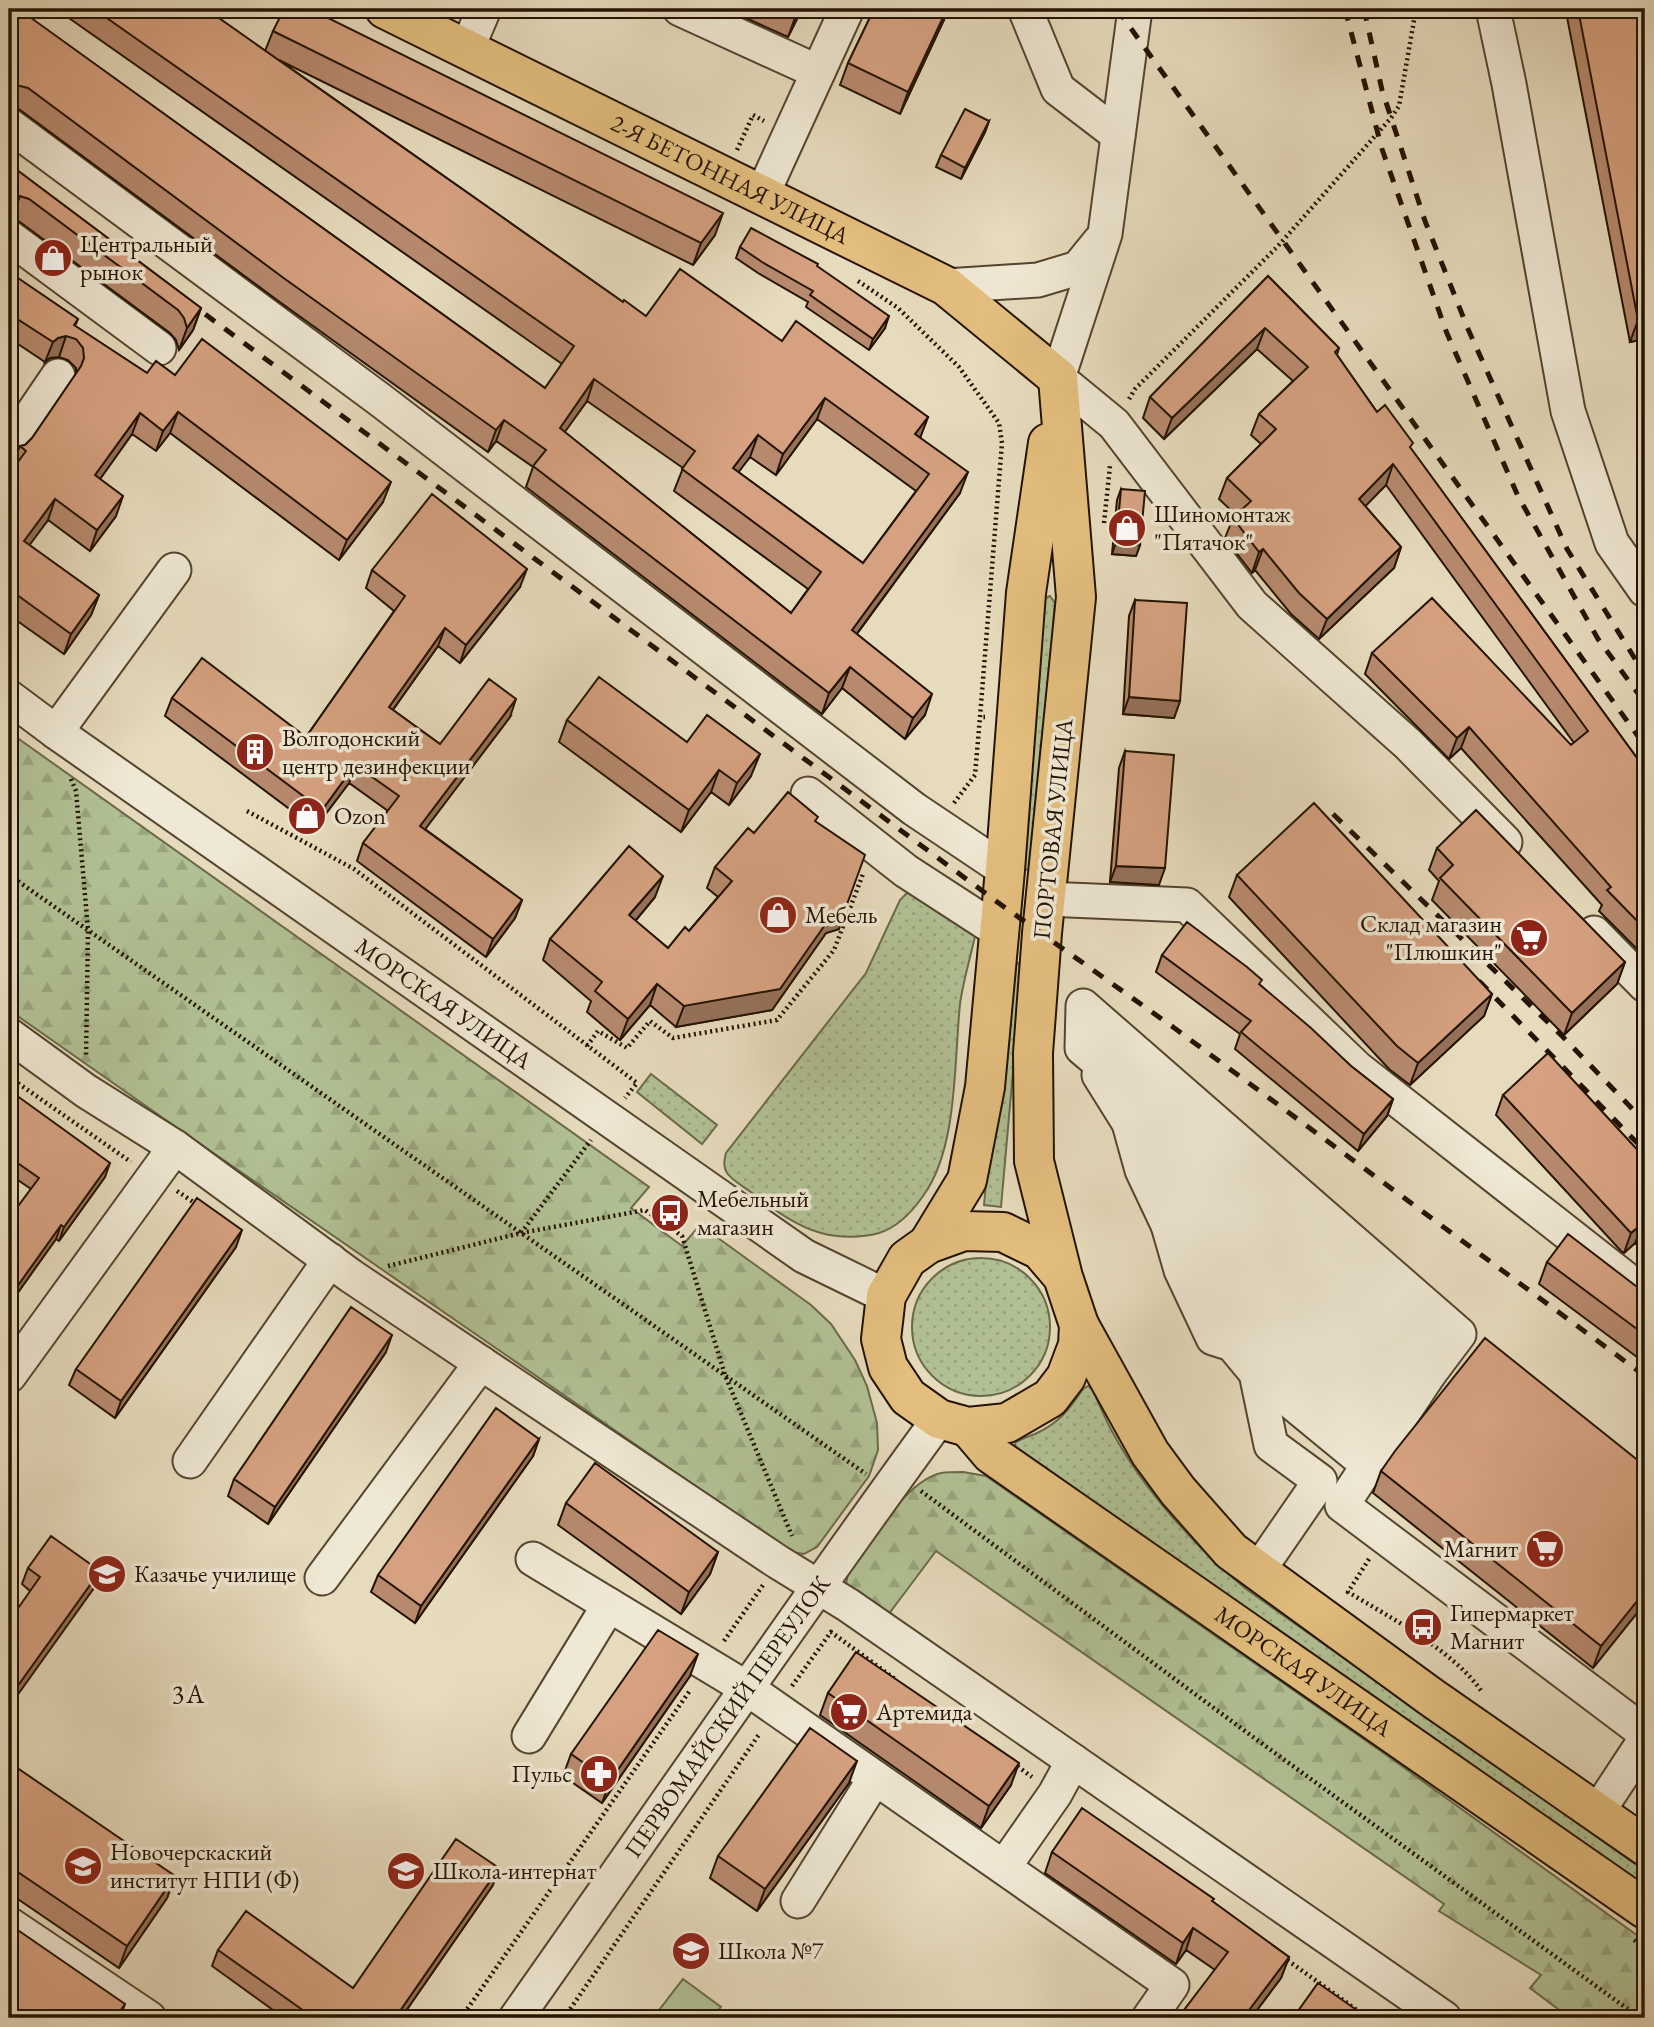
<svg xmlns="http://www.w3.org/2000/svg" width="1654" height="2027" font-family="'EB Garamond',serif">
<defs>
<pattern id="grass-dots" width="8" height="8" patternUnits="userSpaceOnUse" patternTransform="scale(1.75)"><rect width="8" height="8" fill="#b1c194"/><path d="M2 2h.1M6 6h.1" fill="none" stroke="#98a57e" stroke-width="1.8" stroke-linecap="round"/></pattern>
<pattern id="forest-firs" width="22" height="20" patternUnits="userSpaceOnUse" patternTransform="scale(1.75)"><rect width="22" height="20" fill="#b1c194"/><path d="M5 1l3.5 6h-7zM16 11l3.5 6h-7z" fill="#98a57e"/></pattern>
</defs>
<rect width="100%" height="100%" fill="#e6dbbd"/>
<filter id="stains"><feTurbulence type="fractalNoise" baseFrequency=".00286" numOctaves="4"/><feColorMatrix values="0 0 0 0 .2 0 0 0 0 .09 0 0 0 0 .02 0 0 0 .5 -.17"/></filter>
<radialGradient id="worn" r=".72"><stop offset=".6" stop-color="#630" stop-opacity="0"/><stop offset="1" stop-color="#630" stop-opacity=".3"/></radialGradient>
<path fill="url(#grass-dots)" stroke="#6a6a4a" stroke-width="2" d="M1050,596l5,7 -24,267 -15,-1 29,-271z
M907,893l10,3 58,32v8c-5,23 -12,46 -15,68 -6,57 -2,145 -37,192 -11,16 -25,31 -44,37 -18,5 -40,5 -58,0 -28,-8 -50,-26 -73,-43 -7,-5 -16,-10 -21,-17 -4,-7 -3,-12 -1,-20l140,-180 34,-73z
M1014,961l5,3 3,6 -21,237 -17,-2 21,-237z
M651,1074l66,51 -15,19 -65,-52z
M912 1327a69 69 0 1 1 138 0a69 69 0 1 1-138 0Z
M1088,1386l4,3c7,14 13,30 21,44 30,56 84,116 133,156l399,282v18l-629,-441 -1,-5c6,-5 13,-6 20,-9 24,-11 34,-24 48,-45z"/>
<path fill="url(#forest-firs)" stroke="#6a6a4a" stroke-width="2" d="M9,732l640,455 -18,21 51,38 18,-21 111,80 20,19 24,36 12,26 10,37 1,27 -9,26 -52,71 -13,7 -13,-2 -608,-420 -174,-122z
M963,1472l23,4 399,278 260,187v77h-75l-40,-30 11,-13 -102,-64 5,-7 -508,-353 -51,68 -39,-35 2,-11c22,-30 56,-91 93,-100 7,-1 15,-1 22,-1z"/>
<path fill="#b1c194" stroke="#6a6a4a" stroke-width="2" d="M683,1979l38,28 -9,11h-59z"/>
<g fill="none" stroke-linecap="round" stroke-linejoin="round">
<defs>
<g id="minor">
<path d="M680,9l138,63"/>
<path d="M1025,9l33,80 60,46"/>
<path d="M1135,9l-30,225 -47,144 56,46 138,181 156,139 97,98"/>
<path d="M1493,9l16,75 59,327 44,132 33,47"/>
<path d="M467,49l17,-40"/>
<path d="M9,125l370,274 535,410 91,61"/>
<path d="M762,195l85,-186"/>
<path d="M9,237l150,111"/>
<path d="M946,286l92,-6 40,-12 21,-26"/>
<path d="M9,448l49,-72"/>
<path id="s1" d="M9,697l47,35 748,524 82,40"/>
<path d="M56,732l118,-162"/>
<path d="M808,794l98,77 94,61"/>
<path d="M1046,899l141,6 170,163 288,226"/>
<path d="M1594,933l51,52"/>
<path d="M9,1035l77,56 89,56 176,129 427,286 70,43 596,413"/>
<path d="M1099,1075l30,48 13,47 26,55 13,45 32,68 19,6 24,29 15,72 49,36 -62,90"/>
<path d="M1132,1119l-3,4 300,251"/>
<path d="M1149,1177l266,218"/>
<path d="M1172,1222l-4,3 232,193"/>
<path d="M1191,1279l192,164"/>
<path d="M1444,1354l-362,-306 1,-42 376,328 -30,40 -87,131 303,228"/>
<path d="M1259,1368l-3,5 112,92"/>
<path d="M9,1376l166,-229"/>
<path d="M190,1461l140,-201"/>
<path d="M533,1559l215,130 424,296 -23,33"/>
<path d="M322,1578l159,-215"/>
<path d="M529,1736l80,-131"/>
<path d="M1597,1813l48,-73"/>
<path d="M1004,1867l51,-73 18,-33"/>
<path d="M798,1901l77,-123"/>
<path d="M9,1924l140,94"/>
<path id="s2" d="M516,2018c141,-200 279,-402 423,-599"/>
</g>
<g id="major">
<path id="s3" d="M385,9l561,277 112,92"/>
<path d="M1058,378l18,219 -34,336 -9,120 1,108 29,116 16,48 -1,20 -12,32 -16,21 -43,25 -39,4 -29,-8 -31,-22 -20,-30 -7,-28 5,-43 21,-37 21,-15 36,-13 39,1 37,18 23,27"/>
<path d="M928,1244l39,-64 18,-93 20,-217 21,-277 22,-150"/>
<path d="M1079,1325l71,128 28,38 53,60 200,146 214,149"/>
<path id="s4" d="M968,1427l23,27 654,455"/>
</g>
</defs>
<use href="#minor" stroke="#54452f" stroke-width="37"/>
<use href="#major" stroke="#241300" stroke-width="42"/>
<path stroke="#241300" stroke-width="4.5" stroke-dasharray="2 3.5" stroke-linecap="butt" d="M737,150l16,-35 11,6
M858,281l40,27 61,59 40,56 3,20 -22,274h5
M1129,399l6,-10 143,-143 113,-128 8,-12 17,-97
M1104,523l6,-57
M71,779l5,12 12,139 -2,126
M954,803l21,-28 5,-58
M247,811l107,58 283,214 -12,15
M9,875l857,599
M587,1046l11,-15 29,17 23,-27 23,17 104,-18 57,-70 29,-76
M9,1077l122,85
M177,1191l22,15
M521,1233l70,-93
M388,1266l133,-33 124,-23 37,26 43,139 67,161
M921,1491l332,246 387,281
M1369,1559l-21,33c43,26 106,59 134,100
M724,1641l39,-56
M792,1686l39,-54 64,47
M1013,1763l19,14
M1634,1940l11,8
M1283,1957l85,61
M461,2018l230,-329
M564,2018l196,-285"/>
<use href="#minor" stroke="#efe8d4" stroke-width="33"/>
<use href="#major" stroke="#e3be7e" stroke-width="38"/>
<path stroke="#241300" stroke-width="5" stroke-dasharray="12 12" stroke-linecap="butt" d="M1117,9l528,737
M1345,9l37,140 64,182 72,165 80,143 47,64
M1364,9l18,81 43,131 43,108 99,220 78,126
M186,300l814,604 173,123 472,349
M1333,814l229,222 83,86
M1479,981l166,170"/>
</g>
<path fill="#b78a6e" stroke="#241300" stroke-width="2" fill-rule="evenodd" d="M9,9h20l-4,5 520,374 17,-24 -506,-355h150l59,42 8,-20 442,204 -22,30 -414,-205 344,242 23,14 136,25 146,76 -8,20 40,56 -103,141 68,81 -20,24 -63,-51 -20,26 -296,-227 7,-20 -37,-26 -8,11 -211,-152 -257,-190 -11,-4zM587,401l96,67 -9,23 134,98 -17,24 -227,-181zM817,419l99,72 -53,72 -125,-91 12,-15 26,18z
M726,9h76l-14,28z
M874,9h75l-49,105 -60,-29 8,-22z
M1570,9h75v330l-15,3 -63,-325z
M989,121l-4,11 -24,47 -25,-12 5,-12z
M9,164l192,144 -8,22 -14,20 -3,-10 -6,-7 -150,-111 -8,-4h-3z
M740,247l145,81 -16,22 -63,-43 2,-5 -50,-29 -22,-15z
M9,272l69,47 -3,7 72,47 28,2 208,127 -44,58 -169,-127 -14,18 -24,-17 -32,45 16,37 -26,35 -42,-31 -19,25 70,50 -8,20 -27,39 -55,-39v-141l5,-6 -2,-2 8,-20 5,-1 7,-7 44,-64v-6l-8,-8 -9,-3 -9,1 -5,4 -36,-24z
M1268,276l71,72 -2,7 40,57 34,37 234,320v188l-46,-46 3,-6 -141,-157 -12,11 -84,-85 7,-21 199,92 3,-2 -188,-258 -21,21 36,41 -7,21 -75,71 -28,-25 -36,-44 -3,3 -27,-35 8,-20 3,-3 -17,-16 8,-21 34,-34 -10,-9 8,-21 34,-33 -36,-32 -93,90 -21,-21 7,-21z
M1121,489l19,56 -4,11 -24,-2 5,-54z
M372,570l148,17 -60,76 -22,-17 -45,64 47,34 70,-27 -85,112 97,71 -7,18 -29,39 -129,-96 6,-18 25,-32 -39,-28 -34,45 -150,-112 7,-18 134,39 88,-126 -28,-23z
M1135,600l45,101 -6,17 -51,-4 6,-98z
M567,720l120,22 64,34 -22,29 -18,-13 -30,40 -122,-90z
M1125,751l34,134 -49,-3 9,-114z
M816,822l23,107 -13,4 -54,77 -96,17 -26,-22 -30,35 -33,-28 4,-11 -48,-41 7,-21 105,-42 -20,24 33,27 21,-17 29,-34 -11,-9 8,-21 39,-34z
M1437,848l188,114 -8,22 -53,51 -132,-135 7,-19 -10,-11z
M1237,875l255,119 -8,22 -74,69 -21,-16 -160,-172z
M1162,955l98,30 91,81 42,33 -6,17 -29,35 -123,-102 5,-15 -84,-62z
M9,1090l96,87 -46,64 -3,-2 -47,66v-88h1l21,-28 -22,-15z
M1503,1095l142,63v95l-10,-10 -11,10 -3,-2 -125,-136z
M236,1247l-121,171 -46,-33 7,-16z
M1547,1262l98,31v70l-106,-79z
M386,1352l-118,172 -40,-28 6,-17z
M539,1439l-6,17 -118,167 -44,-31 7,-17z
M1381,1471l264,132 -52,65 -220,-175z
M566,1503l152,49 -8,22 -29,40 -123,-89z
M28,1568l66,20 -64,3 -8,-7z
M690,1676l-88,127 -39,-27 8,-22z
M828,1693l183,92 -30,43 -161,-113z
M9,1772l166,104 -8,22 -48,70 -110,-75z
M849,1783l-92,128 -47,-33 8,-22z
M1052,1852l161,50 76,55 -8,21 -30,40h-73l37,-48 -29,-20 -10,14 -131,-91z
M493,1885l-92,133h-117l-72,-52 6,-16 135,38z"/>
<path fill="#95715a" stroke="#241300" stroke-width="2" d="M21,9h8l-16,22z
M799,9h3l-14,28 8,-22z
M947,9h2l-49,105 8,-22z
M989,121l-4,11 -24,47 4,-11z
M20,196l-8,22h-3v-17l1,-4z
M723,213l-8,22 -22,30 8,-22z
M201,308l-8,22 -14,20 8,-22z
M889,316l-4,12 -16,22 4,-11z
M1645,318v21l-15,3 8,-22z
M1265,328l-8,21 -93,90 8,-21z
M66,336l-7,21 -9,1 -5,4 8,-20 5,-4z
M594,379l-7,22 -35,49 8,-22z
M825,398l-8,21 -41,56 7,-21z
M178,412l-8,21 -14,18 7,-20z
M140,413l-8,21 -44,62 7,-21z
M928,417l-8,21 -5,-4z
M504,420l-8,21 -8,11 8,-22z
M758,435l-8,22 -25,33 8,-22z
M1393,464l-7,21 -34,35 7,-21z
M968,472l-8,21 -116,158 8,-21z
M391,482l-8,20 -44,58 8,-20z
M123,496l-7,20 -26,35 7,-21z
M55,499l-7,21 -31,42 7,-21z
M1116,543l24,2 -4,11 -24,-2z
M1401,547l-7,21 -75,71 8,-20z
M1263,549l-8,21 -3,3 7,-21z
M527,569l-7,18 -60,76 6,-18z
M99,595l-8,20 -27,39 7,-20z
M445,628l-7,18 -56,79 7,-18z
M850,667l-8,21 -20,26 7,-21z
M932,694l-7,21 -20,24 8,-21z
M1129,697l51,4 -6,17 -51,-4z
M516,699l-6,18 -96,127 6,-18z
M1469,727l-8,21 -12,11 8,-21z
M760,754l-9,22 -22,29 8,-22z
M355,765l-6,18 -34,45 7,-18z
M719,770l-8,22 -30,40 8,-22z
M1116,866l49,2 -6,17 -49,-3z
M663,876l-8,21 -33,40 7,-22z
M522,900l-7,18 -29,39 7,-18z
M846,907l-7,22 -13,4 -54,77 -96,17 8,-21 150,-94z
M1625,962l-8,22 -53,51 8,-22z
M657,984l-7,21 -30,35 8,-21z
M1492,994l-8,22 -74,69 8,-22z
M1393,1099l-6,17 -29,35 6,-17z
M110,1163l-5,14 -46,64 5,-14z
M1643,1223l-8,20 -11,10 7,-20z
M61,1225l-5,14 -47,66v-7z
M242,1230l-6,17 -121,171 6,-17z
M392,1335l-6,17 -118,172 7,-17z
M539,1439l-6,17 -118,167 6,-17z
M718,1552l-8,22 -29,40 8,-22z
M100,1571l-6,17 -85,119v-9z
M1645,1591v12l-52,65 8,-22z
M698,1654l-8,22 -88,127 8,-22z
M857,1761l-8,22 -92,128 8,-22z
M1019,1763l-8,22 -30,43 8,-22z
M499,1868l-6,17 -92,133h-6z
M175,1876l-8,22 -48,70 8,-22z
M1193,1928l-7,22 -10,14 7,-21z
M1289,1957l-8,21 -30,40h-8z
M125,2004l-5,14h-5z"/>
<path fill="#d5a180" stroke="#241300" stroke-width="2" fill-rule="evenodd" d="M9,9h12l-1,1 525,378 29,-42 -480,-337h112l417,293 1,-2 22,16 34,-47 102,72 14,-20 132,96 -13,17 53,38 -116,158 80,64 -19,24 -63,-51 -21,26 -296,-227 13,-16 -42,-30 -8,10 -211,-151 -257,-191 -12,-3 -7,-6zM594,379l101,72 -13,18 139,103 -30,41 -231,-185zM825,398l104,76 -66,89 -130,-95 25,-33 25,19z
M284,9h26l413,204 -22,30 -428,-212z
M782,9h17l-3,6z
M874,9h73l-39,83 -60,-29z
M1578,9h67v309l-7,2z
M965,109l24,12 -24,47 -24,-13z
M9,164l192,144 -14,20 -3,-10 -6,-8 -149,-111 -9,-3 -10,1 -1,-1z
M751,228l67,36 -1,2 72,50 -16,23 -63,-44 3,-4 -51,-29 -22,-15z
M9,272l69,47 -4,6 73,48 9,-12 19,14 27,-36 189,143 -44,58 -169,-128 -15,19 -23,-18 -45,62 28,21 -26,34 -42,-31 -31,42 75,54 -28,39 -62,-45v-115l17,-23 -6,-5 5,-1 7,-7 49,-72 3,-8 -1,-10 -7,-9 -10,-3 -8,2 -5,4 -39,-25 -5,8z
M1268,276l71,72 -4,4 42,60 8,-7 28,38 -3,4 235,322v160l-38,-39 4,-3 -142,-160 -12,11 -85,-85 60,-55 139,147 17,-14 -195,-267 -34,35 42,48 -74,72 -28,-26 -36,-44 -4,3 -26,-34 18,-17 -24,-23 49,-49 -17,-15 49,-47 -43,-39 -93,90 -22,-21z
M1121,489l24,2 -5,54 -24,-2z
M432,494l95,75 -61,76 -21,-17 -56,79 51,37 49,-65 27,20 -96,127 102,74 -29,39 -130,-96 36,-47 -44,-31 -33,45 -150,-112 30,-40 104,79 99,-141 -33,-26z
M1135,600l52,3 -7,98 -51,-4z
M599,677l88,65 20,-27 53,39 -23,29 -18,-13 -30,40 -122,-90z
M1125,751l49,4 -9,113 -49,-2z
M788,792l30,25 -3,4 50,34 -19,52 -12,5 -54,77 -96,17 -27,-22 -29,35 -33,-28 7,-9 -52,-43 79,-93 34,30 -34,39 39,33 17,-21 4,4 43,-50 -17,-14 33,-39 6,5z
M1314,803l178,191 -74,69 -21,-17 -160,-171z
M1476,810l149,152 -53,51 -132,-135 13,-13 -16,-17z
M1187,922l60,45 15,13 -3,4 52,44 40,38 42,33 -29,35 -123,-102 10,-11 -89,-66z
M1548,1053l97,105v68l-2,-3 -12,10 -128,-138z
M9,1090l101,73 -46,64 -3,-2 -52,73v-81h1l29,-39 -30,-21z
M197,1198l45,32 -121,171 -45,-32z
M1568,1234l77,59v42l-98,-73z
M351,1307l41,28 -117,172 -41,-28z
M1485,1338l160,128v125l-44,55 -220,-175 14,-20z
M496,1408l43,31 -118,167 -43,-31z
M595,1463l123,89 -29,40 -123,-89z
M51,1536l49,35 -91,127v-77l31,-44 -12,-9z
M658,1630l40,24 -88,127 -39,-27z
M856,1652l163,111 -30,43 -161,-113z
M810,1728l47,33 -92,128 -47,-33z
M13,1765l162,111 -48,70 -118,-80v-94z
M1082,1808l132,91 -2,2 77,56 -46,61h-65l50,-66 -35,-24 -10,15 -131,-91z
M456,1839l43,29 -104,150h-81l-96,-68 28,-39 107,77z
M9,1924l116,80 -10,14h-101l-5,-3z
M1318,1983l50,35h-75z"/>
<defs>
<symbol id="shop-disc" viewBox="-11 -11 22 22"><circle r="9.5" fill="#8f2418" stroke="#efe8d4"/><path d="M-5-2.5h2.3a2.7 3.5 0 0 1 5.4 0H5L5.5 6h-11ZM-1.5-2.5h3a1.5 2.3 0 0 0-3 0Z" fill="#fff"/></symbol>
<symbol id="building-disc" viewBox="-11 -11 22 22"><circle r="9.5" fill="#8f2418" stroke="#efe8d4"/><path d="M-4-6H4V6H1V3H-1V6H-4ZM-2.5-4.3h1.7v1.8h-1.7ZM.8-4.3h1.7v1.8H.8ZM-2.5-1h1.7V.8h-1.7ZM.8-1h1.7V.8H.8Z" fill="#fff"/></symbol>
<symbol id="supermarket-disc" viewBox="-11 -11 22 22"><circle r="9.5" fill="#8f2418" stroke="#efe8d4"/><path d="M-6-5.5h2.5l.6 2H6L4.5 2H-2.5L-4.4-4H-6ZM-1.5 3.2a1.3 1.3 0 1 0 .1 0ZM3 3.2a1.3 1.3 0 1 0 .1 0Z" fill="#fff"/></symbol>
<symbol id="bus-disc" viewBox="-11 -11 22 22"><circle r="9.5" fill="#8f2418" stroke="#efe8d4"/><path d="M-5-6H5V4H4V6H2V4H-2V6H-4V4H-5ZM-3.5-4V0h7V-4ZM-3.5 1.2v1.5H-2V1.2ZM2 1.2v1.5H3.5V1.2Z" fill="#fff"/></symbol>
<symbol id="university-disc" viewBox="-11 -11 22 22"><circle r="9.5" fill="#8f2418" stroke="#efe8d4"/><path d="M0-5L7-2L0 1L-7-2ZM-4 1L0 2.5L4 1V4Q0 6-4 4Z" fill="#fff"/></symbol>
<symbol id="pharmacy-disc" viewBox="-11 -11 22 22"><circle r="9.5" fill="#8f2418" stroke="#efe8d4"/><path d="M-2-6h4v4h4v4h-4v4h-4v-4h-4v-4h4Z" fill="#fff"/></symbol>
<symbol id="school-disc" viewBox="-11 -11 22 22"><circle r="9.5" fill="#8f2418" stroke="#efe8d4"/><path d="M0-5L7-2L0 1L-7-2ZM-4 1L0 2.5L4 1V4Q0 6-4 4Z" fill="#fff"/></symbol>
</defs>
<g fill-rule="evenodd">
<use href="#shop-disc" x="31" y="236" width="44" height="44"/>
<use href="#shop-disc" x="1105" y="506" width="44" height="44"/>
<use href="#building-disc" x="233" y="730" width="44" height="44"/>
<use href="#shop-disc" x="285" y="794" width="44" height="44"/>
<use href="#shop-disc" x="756" y="893" width="44" height="44"/>
<use href="#supermarket-disc" x="1507" y="916" width="44" height="44"/>
<use href="#bus-disc" x="648" y="1191" width="44" height="44"/>
<use href="#supermarket-disc" x="1523" y="1527" width="44" height="44"/>
<use href="#university-disc" x="85" y="1552" width="44" height="44"/>
<use href="#bus-disc" x="1401" y="1605" width="44" height="44"/>
<use href="#supermarket-disc" x="827" y="1690" width="44" height="44"/>
<use href="#pharmacy-disc" x="577" y="1752" width="44" height="44"/>
<use href="#university-disc" x="61" y="1844" width="44" height="44"/>
<use href="#school-disc" x="384" y="1849" width="44" height="44"/>
<use href="#school-disc" x="669" y="1929" width="44" height="44"/>
</g>
<g text-anchor="middle" stroke-width="7" stroke-linejoin="round" paint-order="stroke">
<g font-size="24" fill="#241300" stroke="#efe8d4">
<text dy="8" stroke="none"><textPath href="#s3" startOffset="385">2-Я БЕТОННАЯ УЛИЦА</textPath></text>
<text transform="translate(1053 829) rotate(-84)" y="8">ПОРТОВАЯ УЛИЦА</text>
<text dy="8" stroke="none"><textPath href="#s1" startOffset="532">МОРСКАЯ УЛИЦА</textPath></text>
<text dy="8" stroke="none"><textPath href="#s4" startOffset="416">МОРСКАЯ УЛИЦА</textPath></text>
<text dy="8" stroke="none"><textPath href="#s2" startOffset="368">ПЕРВОМАЙСКИЙ ПЕРЕУЛОК</textPath></text>
</g>
<g font-size="24" fill="#241300" stroke="#efe8d4" text-anchor="start">
<text x="80" y="252">Центральный<tspan x="80" dy="28">рынок</tspan></text>
<text x="1154" y="522">Шиномонтаж<tspan x="1154" dy="28">"Пятачок"</tspan></text>
<text x="282" y="746">Волгодонский<tspan x="282" dy="28">центр дезинфекции</tspan></text>
<text x="334" y="824">Ozon</text>
<text x="805" y="923">Мебель</text>
<text x="1502" y="932" text-anchor="end">Склад магазин<tspan x="1502" dy="28">"Плюшкин"</tspan></text>
<text x="697" y="1207">Мебельный<tspan x="697" dy="28">магазин</tspan></text>
<text x="1518" y="1557" text-anchor="end">Магнит</text>
<text x="134" y="1582">Казачье училище</text>
<text x="1450" y="1621">Гипермаркет<tspan x="1450" dy="28">Магнит</tspan></text>
<text x="876" y="1720">Артемида</text>
<text x="572" y="1782" text-anchor="end">Пульс</text>
<text x="110" y="1860">Новочерскаский<tspan x="110" dy="28">институт НПИ (Ф)</tspan></text>
<text x="433" y="1879">Школа-интернат</text>
<text x="718" y="1959">Школа №7</text>
</g>
<g font-size="26" letter-spacing="2" fill="#241300" stroke="#efe8d4">
<text x="189" y="1703">3А</text>
</g>
</g>
<rect width="1654" height="2027" fill="none" stroke="#e6dbbd" stroke-width="35"/>
<rect x="10" y="10" width="1633" height="2006" fill="none" stroke="#241300" stroke-width="3.5"/>
<rect x="18" y="18" width="1619" height="1992" fill="none" stroke="#241300" stroke-width="2"/>
<rect width="100%" height="100%" filter="url(#stains)"/>
<rect width="100%" height="100%" fill="url(#worn)"/>
</svg>
